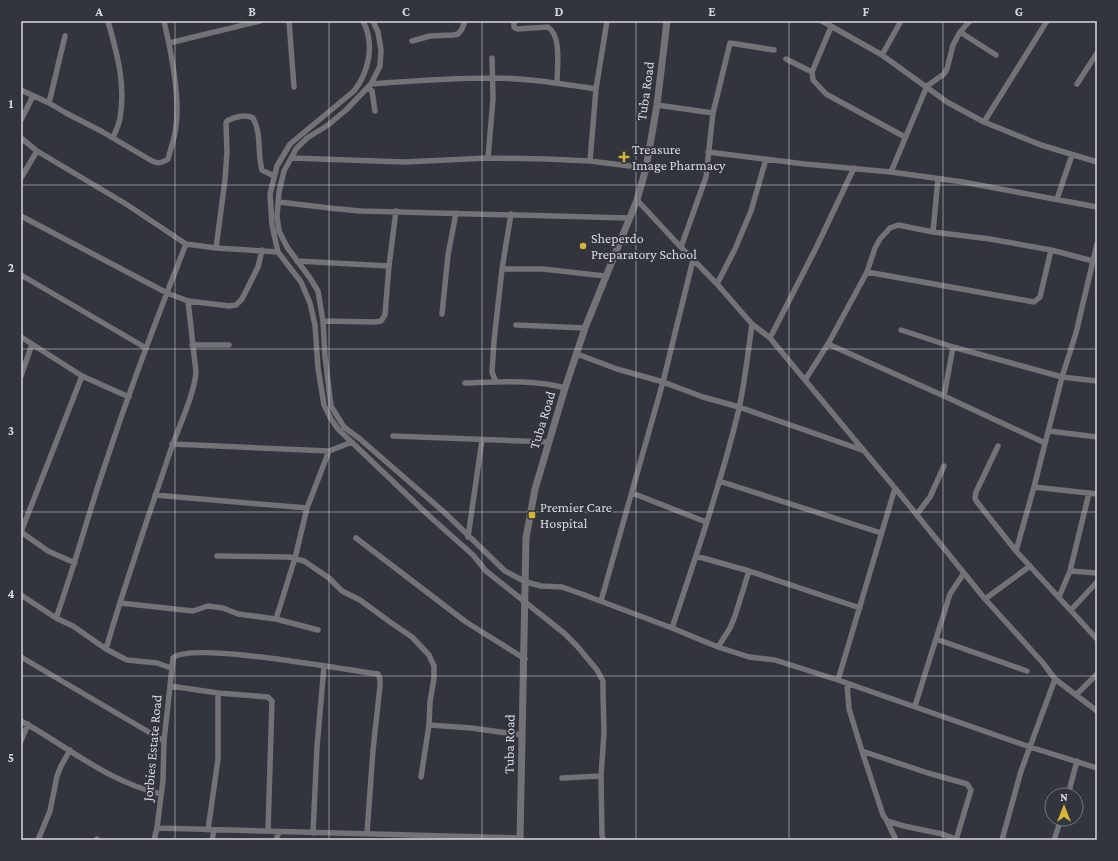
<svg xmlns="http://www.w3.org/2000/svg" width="1118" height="861" font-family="'Crimson Pro',serif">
<rect width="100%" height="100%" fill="#32353d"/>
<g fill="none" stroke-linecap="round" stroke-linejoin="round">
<path stroke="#737276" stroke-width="5.5" d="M108,21c9,33 18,63 12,97 -1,7 -5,14 -7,20
M289,21l5,66
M363,21c12,23 6,51 -9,70l-64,53 -13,22 -7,28 2,31 6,27 23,30 9,21 5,22 3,43 6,37 7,14 7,10 89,85 46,41 13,16 78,62 13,13 20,24 6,11v12l1,40 -3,43 1,59 1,5
M373,21l5,11 3,18 -1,16 -9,18 -25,26 -18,15 -21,13 -11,11 -12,22 -5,21 -2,24 2,15 8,16 23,31 8,13 5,30 2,35 6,50 13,21 16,12 84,73 61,59 21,11 15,4 21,1 17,6 93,35 46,19 31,10 26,3 63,20 192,67 67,21
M514,21v6l3,2 31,-2c14,9 9,41 9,56
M822,21l60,34 65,47 37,20 57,23 56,17
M831,27l-19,45 1,8 13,14 79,43
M960,32l36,23
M412,41l18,-5 23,-1 5,-1 4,-5 3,-8
M169,43l91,-22
M882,55l19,-34
M786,59l26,13
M371,84c40,-3 81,-6 122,-6 34,0 69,6 103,11
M1077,84l20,-31
M368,88l4,3 3,20
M21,90l28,13 17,10 35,18 51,30c6,3 10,2 16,-2 3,-11 7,-22 8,-33 4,-32 -5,-74 -12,-105
M49,103l16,-67
M657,105l56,8
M21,120l12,-24
M984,122l63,-101
M21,138l16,13 89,53 60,40 30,4 62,4
M708,152l97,12 86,8 72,10 134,25
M291,158l114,4 83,-4 58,1 44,2 56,7
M488,158l5,-59 -1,-41
M590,161l6,-72 11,-68
M891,172l36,-86 17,-12 3,-5 6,-24 7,-13 10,-11
M21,178l16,-27
M1057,199l15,-44
M637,200l38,41 42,43 35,40 18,14 125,150 90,111 58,64 12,16 42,32
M278,202c28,3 56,7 84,9l266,7
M21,216l146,77 21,8 41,5 7,-1 6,-6 16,-32 4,-17
M933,232l5,-53
M681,247l25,-70 7,-64 17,-70 44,7
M216,248l9,-68 2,-28 -1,-29 1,-2c7,-4 18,-7 26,-3 9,16 4,35 9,52l12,6
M297,261l92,5
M502,269h41l62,7
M867,272l167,30 6,-5 11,-47
M21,275l125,73
M717,284l18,-35 16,-38 15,-52
M442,314l6,-59 8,-42
M323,321l52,1 6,-1 4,-6 4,-49 7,-55
M516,325l69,3
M901,330l52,17 109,30 35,4
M21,337l61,39 47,21
M770,338l46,-90 38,-80
M828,344l116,52 101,47
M192,345h37
M577,354l40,15 46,13 40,15 36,10 123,43
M21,376l11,-32
M805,380l23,-36 39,-72 8,-24 5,-9 10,-11 8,-3 35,7 57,7 61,11 42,11
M496,382l-4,-10 2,-31 8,-72 9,-55
M465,383c32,-1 70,-4 100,5
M944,396l9,-49
M1049,431l48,6
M393,436l155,6
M172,444l157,7 23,-9
M998,446l-22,46 -1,6 2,4 39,49 81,88
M719,481l162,52
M1034,487l63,7
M632,493l74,29
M155,495l152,13
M917,514l13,-17 14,-31
M468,537l14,-97
M356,538l110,84 59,37
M1016,551l18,-64 28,-110 14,-44 21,-89
M217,556l72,1 15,4 25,17 13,13 18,9 30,22 22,15 17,18 5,11v12l-4,24 -1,23 42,3 51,7
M696,556l53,15 111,37
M75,563l-27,-12 -27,-19 61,-156
M1070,571l27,2
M21,595l35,23 17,8 33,23 15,8 6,3 30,3 14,5
M1059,597l11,-26 19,-78
M985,599l45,-33
M601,601l62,-219 30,-122
M120,603l73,8 15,-5 15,2 15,6 38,5 42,11
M1071,610l26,-28
M56,618c19,-53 33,-107 51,-159 24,-73 51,-144 79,-215
M276,619l19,-61 12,-50 22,-57
M672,628c24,-72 49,-145 67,-219 6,-28 9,-57 13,-85
M936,639l91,32
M718,647l12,-19 5,-12 14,-45
M106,649c19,-66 42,-131 64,-197 8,-24 24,-56 26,-80l-8,-71
M21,657l143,84
M838,680l57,-192
M847,684l2,25 13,42 66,22 39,11 4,6 -15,50
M170,686l48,7 50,4 4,4 -4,130
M1076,695l21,-21
M915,706l35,-112 14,-21
M21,721c46,25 87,61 140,73
M21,741l7,-17
M862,751l21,64 4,6 17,5 38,8 14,5
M421,777l8,-52
M562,778l39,-2
M1068,795l9,-34
M887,821l9,19
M157,828l363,10
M208,830l10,-71v-66
M313,833l4,-86 7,-81
M38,840l12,-29 7,-35 4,-10 9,-16
M97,840v-1
M154,840l3,-12 6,-48 1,-39 9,-83c18,-17 174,12 205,16l2,5v7l-7,64 -6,84
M212,840l2,-10
M276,840l3,-8
M1002,840l19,-69 34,-92
M1054,840l7,-21"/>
<path stroke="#737276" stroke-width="7" d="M520,840l6,-302 9,-49 30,-101 20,-60 52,-128 9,-32 11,-63 10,-84"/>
</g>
<path fill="none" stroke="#d7d9de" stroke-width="1" stroke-opacity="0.55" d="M175,21v819M329,21v819M482,21v819M636,21v819M789,21v819M943,21v819M21,185h1076M21,349h1076M21,512h1076M21,676h1076"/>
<g fill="#d8b434" stroke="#32353d" stroke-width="1.5">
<path d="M622 151h4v4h4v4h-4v4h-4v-4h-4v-4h4z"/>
<circle cx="583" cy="246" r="4"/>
<rect x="528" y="511" width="8" height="8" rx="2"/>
</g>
<g text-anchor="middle" stroke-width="4" stroke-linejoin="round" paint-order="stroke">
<g font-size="14" fill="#d7d9de" stroke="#32353d">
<text transform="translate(645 91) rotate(-82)" y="5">Tuba Road</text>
<text transform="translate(542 420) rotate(-73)" y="5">Tuba Road</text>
<text transform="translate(509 744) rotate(-89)" y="5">Tuba Road</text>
<text transform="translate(152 748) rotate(-85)" y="5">Jorbies Estate Road</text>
</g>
<g font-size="14" fill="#d7d9de" stroke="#32353d" text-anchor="start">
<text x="632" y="154">Treasure<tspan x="632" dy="16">Image Pharmacy</tspan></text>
<text x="591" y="243">Sheperdo<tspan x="591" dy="16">Preparatory School</tspan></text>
<text x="540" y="512">Premier Care<tspan x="540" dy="16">Hospital</tspan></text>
</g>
</g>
<rect width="1118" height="861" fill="none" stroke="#32353d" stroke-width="44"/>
<g transform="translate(1064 807)"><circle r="19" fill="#32353d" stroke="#74777d"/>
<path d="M0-3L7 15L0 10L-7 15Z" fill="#d8b434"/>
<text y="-6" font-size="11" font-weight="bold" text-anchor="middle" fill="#d7d9de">N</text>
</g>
<rect x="22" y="22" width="1074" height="817" fill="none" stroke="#d7d9de" stroke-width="1.5"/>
<g font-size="13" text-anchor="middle" font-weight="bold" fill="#d7d9de">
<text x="99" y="16">A</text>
<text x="252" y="16">B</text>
<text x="406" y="16">C</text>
<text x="559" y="16">D</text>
<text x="712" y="16">E</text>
<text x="866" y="16">F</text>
<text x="1019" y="16">G</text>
<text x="11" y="108">1</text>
<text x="11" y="272">2</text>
<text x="11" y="435">3</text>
<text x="11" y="598">4</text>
<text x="11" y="762">5</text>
</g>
</svg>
